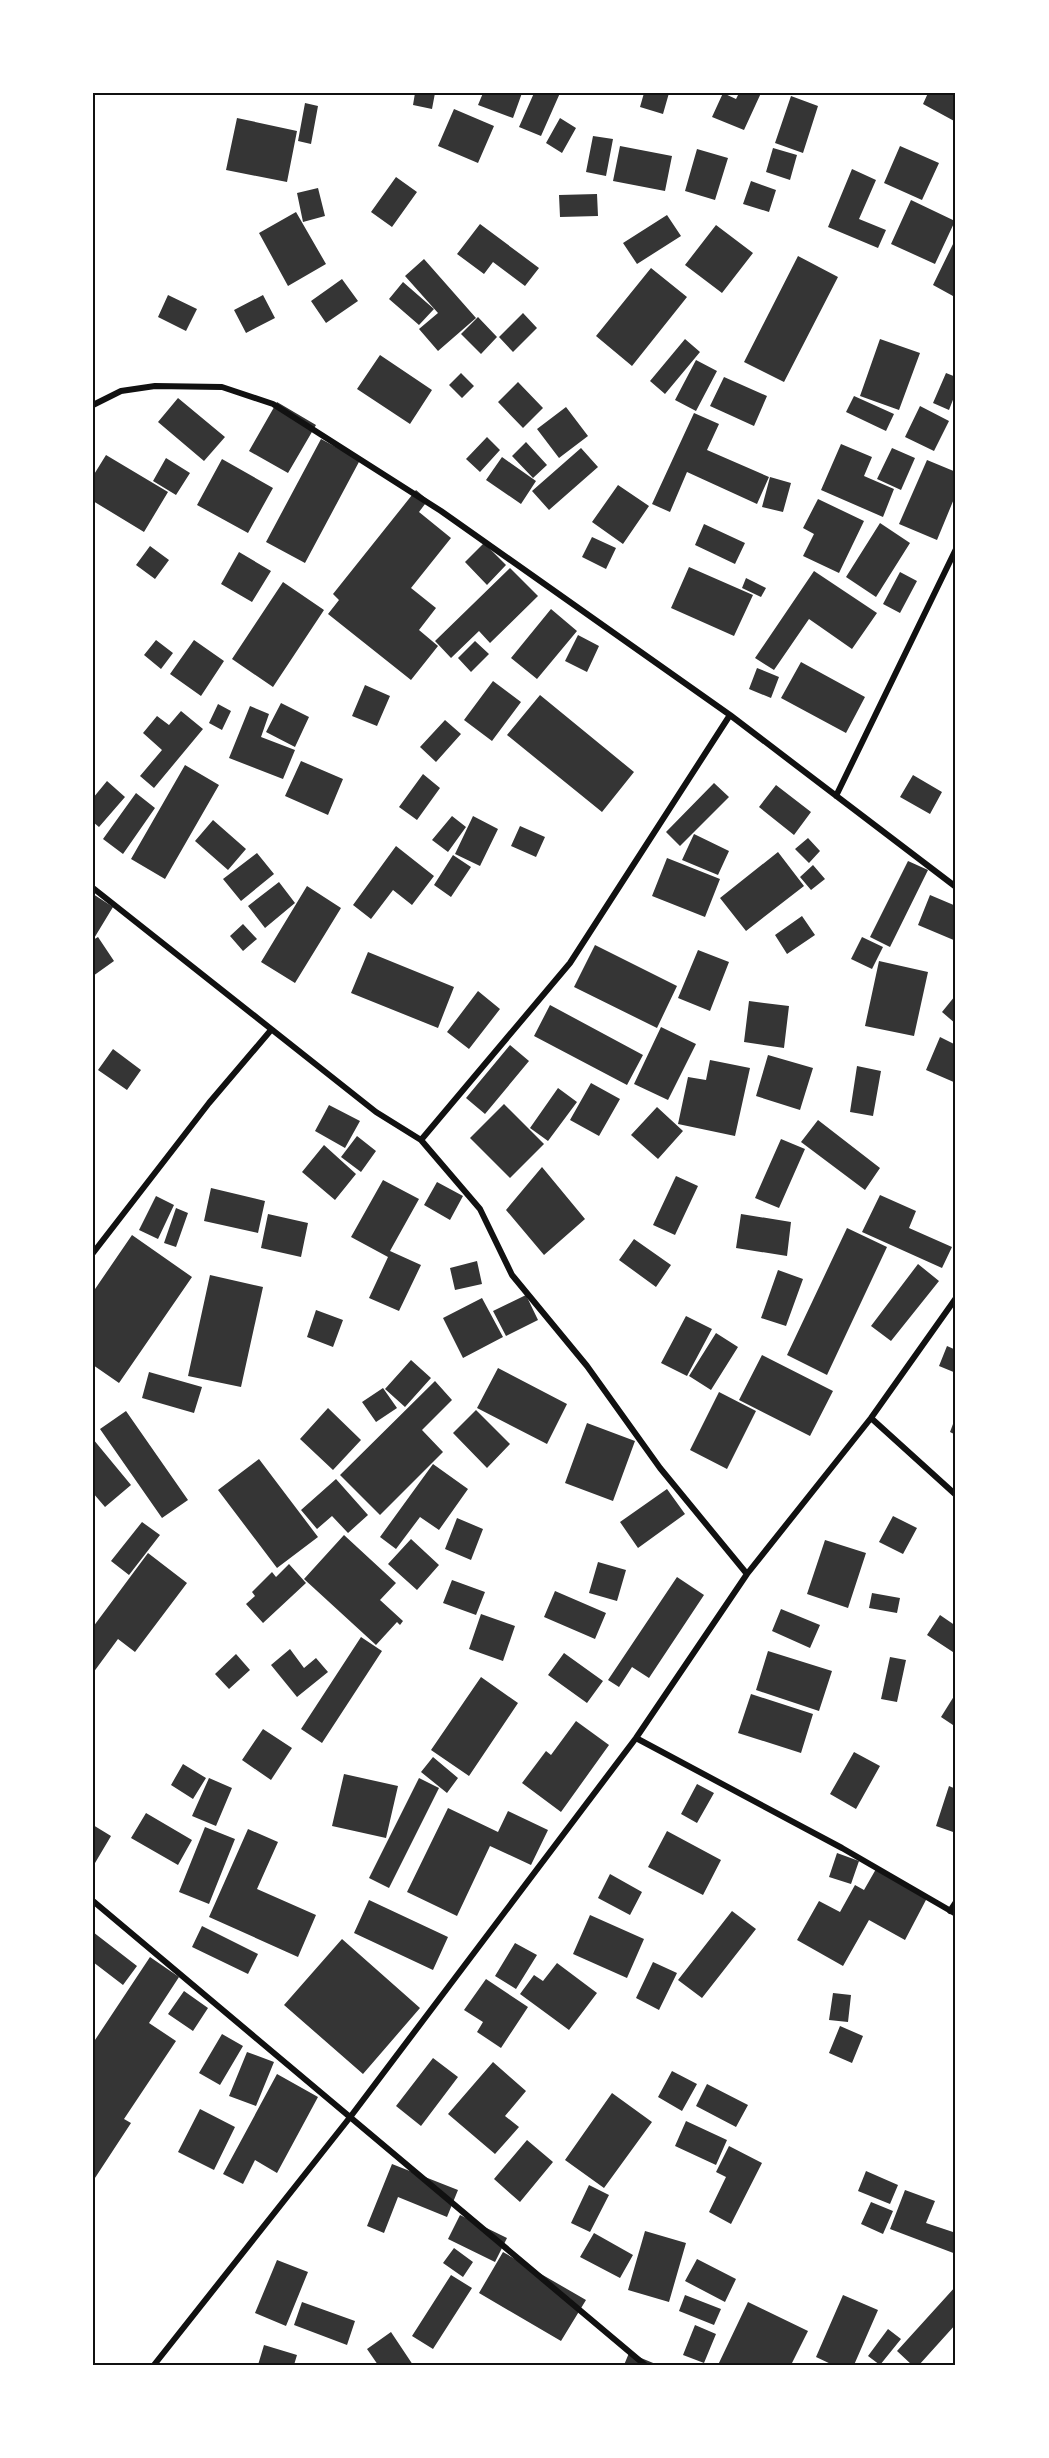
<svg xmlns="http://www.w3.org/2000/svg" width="1049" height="2458" font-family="'Golos Text',sans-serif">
<rect width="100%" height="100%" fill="#fff"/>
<path fill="#353535" d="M415,93h20l-3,16 -19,-4z
M483,93h39l-9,25 -35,-13z
M534,93h26l-19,43 -22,-9z
M644,93h25l-6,21 -23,-7z
M723,93l13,6 3,-6h22l-17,37 -32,-13z
M928,93h28v29l-33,-18z
M791,96l27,10 -15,47 -28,-10z
M305,103l13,3 -7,38 -13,-3z
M454,109l40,17 -16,37 -40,-17z
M237,118l60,13 -10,51 -61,-12z
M560,118l16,10 -14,25 -16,-10z
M593,136l20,3 -7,37 -20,-4z
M620,146l52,10 -7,35 -52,-10z
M900,146l39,17 -17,37 -38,-17z
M773,148l24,7 -7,25 -24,-8z
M697,149l31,9 -13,42 -30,-9z
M852,169l24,11 -17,39 27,11 -8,18 -50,-21z
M396,177l21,15 -25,35 -21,-15z
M751,181l25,9 -7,22 -26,-8z
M318,188l7,28 -22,6 -6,-29z
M597,194l1,22 -38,1 -1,-22z
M911,200l44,21 -20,43 -44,-20z
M296,212l30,52 -38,22 -29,-53z
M667,215l14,21 -44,28 -14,-21z
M480,224l59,44 -14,18 -32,-24 -9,12 -27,-20z
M716,225l37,28 -31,40 -37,-28z
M954,242l2,47 -3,7 -20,-11z
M798,256l40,21 -54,105 -40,-20z
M424,259l52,59 -38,33 -19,-22 19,-16 -33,-37z
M651,268l36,29 -55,69 -36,-30z
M342,279l16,22 -32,22 -15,-22z
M403,282l31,27 -15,16 -30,-26z
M168,295l29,14 -11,22 -28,-14z
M263,295l12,23 -29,15 -12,-23z
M523,313l14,15 -24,24 -14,-15z
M478,317l19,20 -16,17 -20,-20z
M685,339l15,13 -35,42 -15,-13z
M880,339l40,14 -21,57 -39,-14z
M380,355l52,35 -22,34 -53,-35z
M696,360l21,11 -21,40 -21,-11z
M461,373l13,13 -12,12 -13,-13z
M946,373l10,4v15l-7,18 -16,-7z
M724,377l43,19 -13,30 -44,-20z
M518,382l25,26 -20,20 -25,-26z
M854,396l40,18 -8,17 -40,-19z
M178,398l47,39 -21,24 -46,-39z
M277,402l39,23 -28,48 -39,-22z
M920,406l29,15 -15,30 -29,-14z
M566,407l22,29 -29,22 -22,-29z
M694,413l25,11 -12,26 62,27 -12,27 -70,-32 -17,40 -18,-8z
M487,437l13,13 -20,22 -14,-13z
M321,439l39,21 -55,103 -39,-21z
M526,442l21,23 -14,13 -21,-22z
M841,444l31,13 -8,19 30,13 -11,28 -62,-27z
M581,448l17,19 -49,43 -17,-19z
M892,448l23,10 -14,32 -24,-11z
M106,455l62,37 -24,40 -51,-31v-25z
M502,457l34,24 -15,23 -35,-24z
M166,458l24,15 -14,22 -23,-14z
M222,459l51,29 -25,45 -51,-28z
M927,460l29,12v22l-19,46 -38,-16z
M770,477l21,6 -8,29 -21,-5z
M618,485l31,21 -26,38 -31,-22z
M416,490l12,10 -9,12 32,26 -40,50 25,20 -17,22 19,16 -27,34 -83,-66 11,-14 -6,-6z
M818,499l46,22 -25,52 -36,-17 11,-22 -11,-6z
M880,523l30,20 -34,54 -30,-20z
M704,524l41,19 -10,21 -40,-19z
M592,537l24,11 -10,21 -24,-12z
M484,543l22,22 -19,20 -22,-23z
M150,546l19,14 -14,19 -19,-14z
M239,552l32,19 -19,31 -31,-18z
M689,567l64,28 -19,41 -63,-28z
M510,568l28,28 -48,47 -11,-12 -28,27 -16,-17z
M814,571l63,42 -25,36 -43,-30 -35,51 -19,-12z
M900,572l17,9 -17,32 -17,-9z
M746,578l20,10 -5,9 -19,-9z
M283,582l41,28 -51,77 -41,-28z
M551,609l26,22 -40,48 -26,-21z
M578,635l21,11 -12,26 -22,-11z
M156,640l17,13 -12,16 -17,-14z
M194,640l30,21 -23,35 -31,-22z
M475,641l14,13 -18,18 -13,-14z
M801,662l64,35 -19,36 -65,-35z
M757,668l22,9 -8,21 -22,-9z
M493,681l28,21 -29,39 -28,-21z
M365,685l25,11 -13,30 -25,-10z
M540,695l94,77 -32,40 -95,-77z
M281,703l28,14 -14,30 -29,-15z
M218,704l13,7 -9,19 -13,-7z
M250,706l19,8 -8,23 34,13 -12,29 -54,-21z
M181,711l22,18 -49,59 -14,-12 22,-26 -19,-17 14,-17 12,9z
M445,720l16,14 -25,28 -16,-15z
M301,761l42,18 -15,36 -43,-19z
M185,765l34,20 -54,94 -34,-20z
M423,774l17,14 -23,32 -18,-13z
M913,775l29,17 -12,22 -30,-17z
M107,781l18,16 -26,30 -6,-5v-24z
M714,783l15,14 -49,49 -14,-14z
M776,785l35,27 -17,23 -35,-28z
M136,793l19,15 -32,46 -20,-15z
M452,816l14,11 -18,25 -16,-12z
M473,816l25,13 -18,37 -25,-12z
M213,820l33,29 -18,21 -33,-29z
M520,826l25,11 -9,20 -25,-11z
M694,834l35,17 -11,24 -36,-15z
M808,838l12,13 -11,12 -14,-14z
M396,846l38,30 -22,29 -19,-15 -22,29 -18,-14z
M778,852l26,34 -58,45 -26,-33z
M257,853l17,21 -33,27 -18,-22z
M453,855l18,12 -20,30 -17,-12z
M667,858l53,21 -15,38 -53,-21z
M908,861l20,9 -38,77 -20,-10z
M813,865l12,14 -14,11 -11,-13z
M279,882l16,21 -30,25 -17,-22z
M307,886l34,22 -46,75 -34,-21z
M93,894l20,13 -20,33z
M930,895l26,11v35l-38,-16z
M802,916l13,19 -28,19 -12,-19z
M243,924l14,15 -14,12 -13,-15z
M98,937l16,24 -21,15v-36z
M862,937l21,10 -11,22 -21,-10z
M595,945l82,41 -20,42 -83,-41z
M698,950l31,12 -19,49 -32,-13z
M368,952l86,35 -16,41 -87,-35z
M879,961l49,11 -14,64 -49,-10z
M478,991l22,18 -31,40 -22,-17z
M955,996l1,1v27l-14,-12z
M749,1001l40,5 -5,42 -40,-6z
M550,1005l93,50 -16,30 -93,-49z
M661,1027l35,17 -28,56 -34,-16z
M940,1037l16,8v38l-30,-13z
M510,1045l19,16 -44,53 -19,-16z
M113,1049l28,21 -14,20 -29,-20z
M768,1055l45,13 -13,42 -44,-14z
M710,1060l40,8 -15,68 -57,-12 10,-47 18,3z
M857,1066l24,5 -8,45 -23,-4z
M591,1083l29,16 -21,37 -29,-16z
M558,1088l19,14 -29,39 -18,-13z
M504,1104l40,40 -34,34 -40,-40z
M329,1105l31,16 -15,27 -30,-17z
M657,1107l26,24 -25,28 -27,-24z
M818,1120l62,48 -15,22 -64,-48z
M357,1136l19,15 -15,21 -20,-15z
M781,1139l24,10 -26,59 -24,-10z
M324,1145l32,29 -21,26 -33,-28z
M542,1167l43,52 -41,36 -38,-45z
M676,1176l22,10 -23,49 -22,-10z
M383,1180l36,19 -29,52 31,14 -22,46 -30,-13 19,-41 -37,-20z
M437,1182l26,14 -13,24 -26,-15z
M211,1188l54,13 -7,32 -54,-12z
M880,1195l36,16 -7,17 43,19 -10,21 -80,-36z
M156,1196l18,9 -16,34 -19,-9z
M176,1208l12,5 -12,34 -12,-4z
M268,1214l40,9 -7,34 -40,-9z
M741,1214l50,8 -4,34 -51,-8z
M847,1228l40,19 -60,128 -40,-20z
M132,1235l60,42 -73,106 -26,-18v-73z
M634,1239l37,26 -15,22 -37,-27z
M477,1261l5,23 -27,6 -5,-22z
M918,1264l21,17 -48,60 -20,-15z
M778,1270l25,9 -17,47 -25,-8z
M210,1275l53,12 -22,100 -53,-11z
M526,1295l12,25 -32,16 -13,-25z
M482,1298l21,39 -40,21 -20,-40z
M316,1310l27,10 -10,27 -26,-10z
M686,1316l26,13 -25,47 -26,-13z
M716,1333l22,14 -27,43 -22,-14z
M947,1346l9,4v23l-17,-7z
M762,1355l71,36 -23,45 -71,-36z
M411,1360l20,18 -26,29 -20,-18z
M498,1368l69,36 -20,40 -70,-36z
M149,1372l53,15 -8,26 -52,-15z
M435,1381l17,19 -30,30 21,22 -63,63 -40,-40z
M383,1388l14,20 -21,14 -14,-20z
M719,1392l37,19 -29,58 -37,-19z
M328,1408l33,32 -28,30 -33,-31z
M476,1410l34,34 -23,24 -34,-35z
M126,1411l62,89 -26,18 -62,-89z
M956,1416v19l-6,-3z
M587,1423l48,18 -22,60 -48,-18z
M93,1439l38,46 -26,22 -12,-14z
M259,1459l59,78 -41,31 -59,-78z
M433,1464l35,25 -29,41 -19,-13 -24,32 -16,-12z
M336,1479l32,36 -20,18 -16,-17 -15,13 -16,-19z
M667,1489l18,25 -47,34 -18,-26z
M893,1516l24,12 -14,26 -24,-12z
M457,1518l26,11 -12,31 -26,-11z
M142,1522l18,13 -31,40 -18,-14z
M344,1535l52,48 -16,17 23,21 -3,4 -3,-3 -21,23 -72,-66z
M411,1539l28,26 -22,25 -29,-26z
M825,1540l41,13 -18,55 -41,-14z
M148,1553l39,30 -52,69 -17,-13 -25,34v-46z
M598,1562l28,8 -9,31 -28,-8z
M289,1564l17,19 -43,40 -17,-19 9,-8 -3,-4 20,-20 4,5z
M677,1577l27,18 -55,83 -17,-11 -13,20 -11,-7z
M452,1580l33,12 -9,23 -33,-12z
M555,1591l51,22 -11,26 -51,-22z
M872,1593l28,5 -3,15 -28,-5z
M781,1609l39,16 -10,23 -38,-17z
M481,1614l34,12 -12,35 -34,-12z
M940,1615l16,11v28l-29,-19z
M361,1637l21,14 -60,92 -21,-14z
M290,1649l14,19 12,-10 12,14 -31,25 -26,-32z
M768,1651l64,20 -13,40 -63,-21z
M564,1653l39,28 -16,22 -39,-28z
M236,1654l14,16 -21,19 -14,-15z
M890,1657l16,3 -9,42 -16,-3z
M481,1677l37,26 -49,73 -38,-26z
M956,1693v34l-15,-10z
M751,1694l62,20 -12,39 -63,-20z
M576,1721l33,24 -48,67 -39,-29 24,-32 5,4z
M263,1729l29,19 -21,32 -29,-20z
M854,1752l26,14 -24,43 -26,-15z
M433,1757l25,21 -11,15 -26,-21z
M183,1764l23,14 -13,21 -22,-14z
M344,1774l54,12 -12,52 -54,-12z
M209,1778l23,10 -16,38 -24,-10z
M419,1778l20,10 -50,100 -20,-10z
M697,1784l17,9 -17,30 -16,-9z
M949,1786l7,3v44l-20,-7z
M448,1808l50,24 10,-21 40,19 -17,35 -41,-19 -33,70 -50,-24z
M146,1813l46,27 -14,25 -47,-27z
M93,1825l18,11 -16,27 -2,-1z
M205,1827l30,12 -26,65 -30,-12z
M248,1829l30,13 -21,47 59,26 -18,42 -89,-40z
M667,1831l54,29 -18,35 -55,-28z
M837,1853l22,8 -8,23 -22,-7z
M876,1869l51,29 -22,42 -36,-20 -26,46 -46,-26 22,-39 21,11 15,-27 9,5z
M610,1874l32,18 -12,23 -32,-17z
M369,1900l79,37 -15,33 -79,-37z
M732,1911l24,18 -54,69 -24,-18z
M590,1915l54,24 -17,39 -54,-24z
M202,1926l56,28 -10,20 -56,-27z
M93,1932l44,34 -14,19 -30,-23z
M342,1939l78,69 -57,66 -79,-69z
M515,1943l22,12 -21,34 -21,-13z
M150,1957l29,20 -30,46 27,18 -52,78 7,4 -38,58v-138z
M653,1962l24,11 -18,37 -23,-12z
M557,1963l40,30 -28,37 -49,-36 14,-19 9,6z
M486,1979l42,28 -27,41 -24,-16 6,-10 -19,-12z
M184,1991l24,17 -15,23 -25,-17z
M833,1993l18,2 -3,27 -19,-2z
M840,2026l23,10 -11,27 -23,-10z
M222,2034l21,12 -23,39 -21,-12z
M247,2052l27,10 -18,44 -27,-10z
M433,2058l25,19 -37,49 -25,-20z
M493,2062l33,29 -21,25 14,11 -24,27 -47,-40z
M672,2071l25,13 -15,27 -24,-14z
M277,2074l41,23 -41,76 -22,-13 -12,24 -20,-10z
M707,2084l41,21 -12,22 -40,-21z
M612,2093l40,29 -48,66 -39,-28z
M200,2109l35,18 -21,43 -36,-18z
M686,2121l41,19 -11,25 -41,-19z
M527,2140l26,22 -33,40 -26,-23z
M729,2146l33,17 -31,61 -22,-12 17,-35 -10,-5z
M392,2164l66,26 -11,27 -49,-20 -14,36 -17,-7z
M866,2171l32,14 -8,19 -32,-13z
M589,2185l20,10 -19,37 -19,-9z
M905,2190l30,11 -9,22 30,10v21l-66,-25z
M871,2202l22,9 -10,23 -22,-10z
M460,2215l47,23 -12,24 -47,-23z
M645,2231l41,12 -17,59 -41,-12z
M594,2233l39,22 -13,23 -40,-21z
M454,2248l19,14 -10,15 -20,-14z
M503,2252l83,48 -25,41 -82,-48z
M697,2259l39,20 -11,23 -40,-21z
M277,2260l31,12 -22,54 -31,-13z
M451,2275l21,13 -39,61 -21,-13z
M956,2286v38l-37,41h-7l-15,-14z
M685,2295l36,14 -7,16 -35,-14z
M843,2295l35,15 -24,55h-21l-17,-8z
M302,2302l53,19 -8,24 -53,-20z
M748,2302l60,29 -17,34h-73z
M695,2325l21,9 -12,29 -21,-8z
M888,2329l13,10 -21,26 -12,-9z
M391,2332l22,33h-35l-11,-16z
M264,2345l33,10 -3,10h-36z
M629,2353l29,12h-34z"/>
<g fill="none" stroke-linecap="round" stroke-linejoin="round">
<path stroke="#111" stroke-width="6" d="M93,405l28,-14 34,-5 67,1 51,17 168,107 289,204 226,172
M836,796l120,-247
M93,888l283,224 45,28 59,69 32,66 75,91 73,102 87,106
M421,1140l149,-177 160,-248
M93,1253l116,-150 62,-73
M871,1418l85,77
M636,1738l206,110 114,66
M93,1901l552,464
M950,1911l6,-9
M154,2365l197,-249 285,-378 111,-164 124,-156 85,-120"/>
</g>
<rect width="1049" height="2458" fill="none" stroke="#ffffff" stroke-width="189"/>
<rect x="94" y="94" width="860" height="2270" fill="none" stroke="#111" stroke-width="2"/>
</svg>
